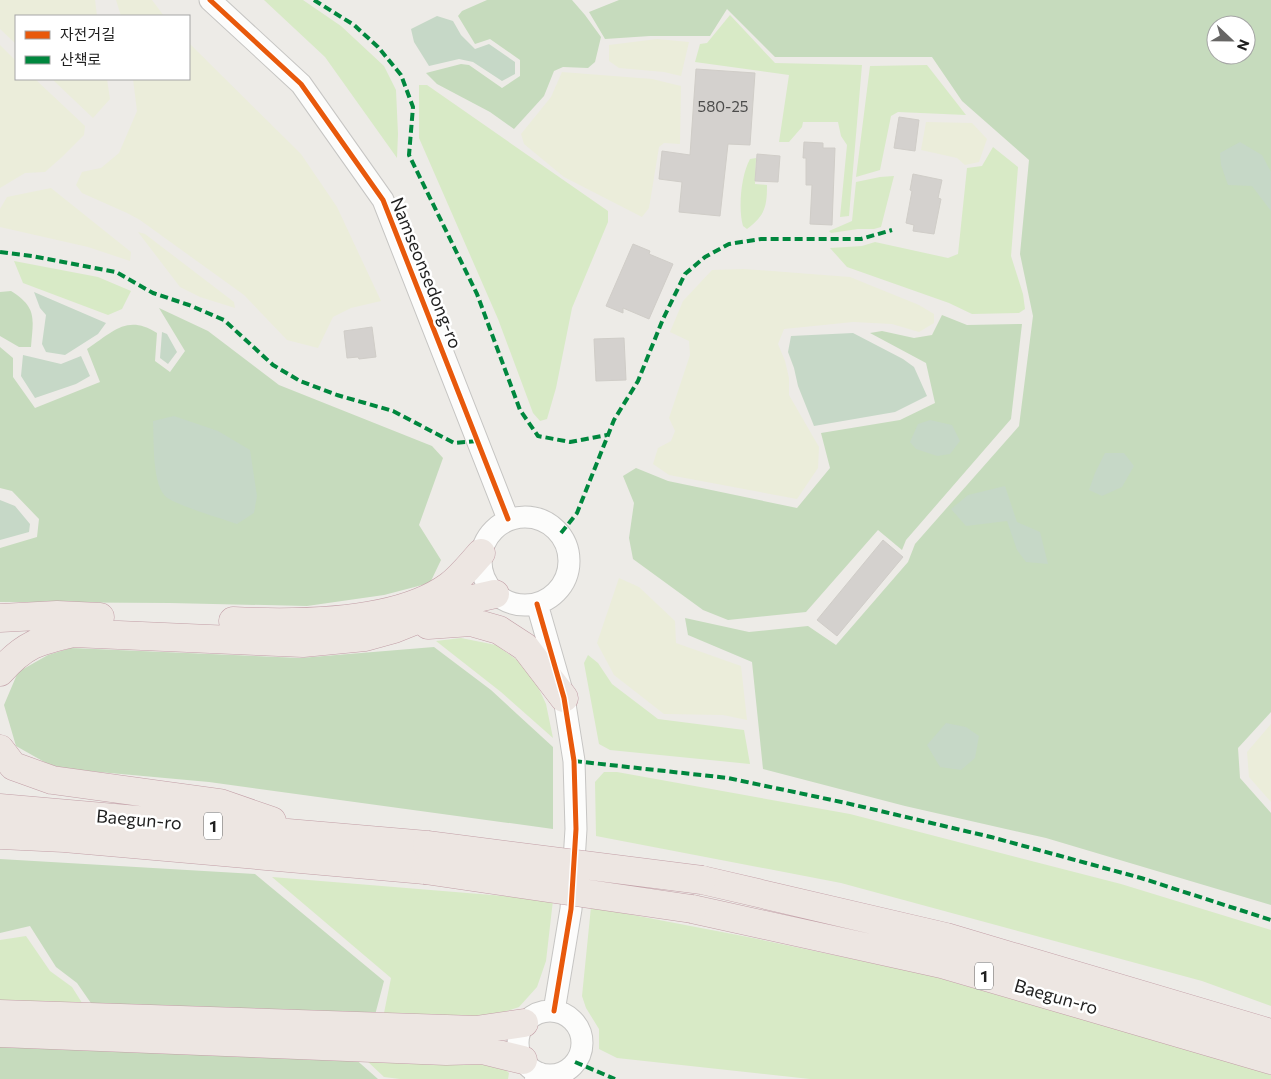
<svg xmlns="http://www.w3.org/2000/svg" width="1271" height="1079" font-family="Commissioner,'Noto Sans KR',sans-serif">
<rect width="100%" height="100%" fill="#edebe7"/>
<path fill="#ebedda" d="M0,0h95l2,16h-81v28l-16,-15z
M116,0h36l12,16h-43z
M657,39l32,3 -8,34 -17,-4 -45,-4 -10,-7v-16z
M189,43l112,111 36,53 44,94 -30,7 -18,9 -15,31 -31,-8 -43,-45 -104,-75 -13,-7 -45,-20 -6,-8 6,-13 19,-4 18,-15 18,-42 -4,-32h56z
M0,45l16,16v18h19l50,47 -1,9 -22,22 -17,15 -20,1 -25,15z
M562,72l90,7 29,7 -1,58 -16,-1 -5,4 -10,61 -7,9 -78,-40 -40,-33 -3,-10 30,-37z
M52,79h55l3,20 -17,19z
M926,122l46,1 15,16 -8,23 -14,3 -8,-7 -36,-8z
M51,188l80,64 -1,9 -42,-14 -88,-20v-18l7,-12z
M138,232l7,2 89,68 1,6 -35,-11 -20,-10z
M744,269l106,8 69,28 15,9v9l-15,9 -27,-8 -39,-2 -69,7 -6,15 7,17 4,17v17l30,52 -1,21 -21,31 -128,-24 -16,-11 5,-16 13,-7 4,-10 -6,-13 21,-63 -1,-14 -19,-9 13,-31 29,-31z
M619,578l20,9 36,34 1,22 65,23 6,54 -24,-5 -59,-1 -50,-39 -17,-32z
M1271,724v78l-22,-25 -2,-25z"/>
<path fill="#d8eac6" d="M264,0h39l38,26 43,40 12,24 2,44 -1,24 -72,-101z
M730,15l45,48 87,2 -13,151 -9,1 7,-72 -6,-9 -3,-14h-35l-1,5 -13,15h-10l10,-67 -94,-13 5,-18 7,-1z
M927,65l39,50 -68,-3 -7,4 -11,54 -24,7 14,-111z
M419,85h8l181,126v11l-36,86 -16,80 -9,31 -7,2 -7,-8 -35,-94 -79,-181z
M993,147l25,20 -7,89 12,38 2,15 -6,4 -47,1 -23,-11 -102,-36 -17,-19 32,-2 13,-4 73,16 10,-4 9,-86 15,-2z
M756,158l-1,26 12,1c0,22 -2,30 -20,44l-4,-3c-5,-17 -2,-51 7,-67z
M894,176l-13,51 -7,2h-16l-27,4 -2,-2 23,-10 4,-39 24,-5z
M14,261l84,16 33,14 -9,18 -14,6 -85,-32z
M461,638l35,7 24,17 18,25 8,17 7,34 -52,-46 -65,-51z
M588,655l10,8 14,21 46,35 86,11 6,34 -140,-14 -11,-6 -15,-81z
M604,772h13l233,42 271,70 150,46v76l-69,-25 -361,-98 -245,-47 -1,-54z
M272,877l281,23 -7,61 -9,26 -18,20 -32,11 -103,-5 7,-35z
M591,907l157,30 181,38 319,92 23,8v4h-461l-193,-21 -18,-9v-20l-13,-21 -4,-12z
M26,936l24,35 22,16 12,19 -84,-2v-64z
M365,1059l133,4 11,10 -1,6h-108l-16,-2z"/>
<path fill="#c6dbbd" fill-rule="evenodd" d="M487,0h85l13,15 16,22 -6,25 -7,6 -25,-1 -9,4 -10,25 -30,33 -24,-17 -53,-28 -11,-11 35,-9 8,1 33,23 18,-12v-16l-30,-21 -15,5 -17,-28 4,-5z
M619,0h652v712l-33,36 2,30 31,35v92l-225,-67 -141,-32 -142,-37 -11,-107 -64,-27 -3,-17 64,14 59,-6 28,19 72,-83 7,-18 104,-118 14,-110 -13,-62 9,-94 -67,-59 -30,-44h-157l-48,-48 -17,27h-60l-45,3 -16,-27zM1216,25h30v30h-30z
M11,291c27,17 22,28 20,56h-12l-19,-11v-44z
M159,308l49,23 71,54 153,61 11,12 -24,67 22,35 -11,23 -46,12 -77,11 -137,-3 -170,-1v-54l37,-11 2,-18 -27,-28 -12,-3v-141l13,11v19l22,31 65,-26 -13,-33c26,-17 40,-35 70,-16l-2,28 15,11 15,-21z
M942,315l25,10 55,-1 -11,95 -105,121 -4,10 -24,-20 -72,82 -78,8 -25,-10 -70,-51 -4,-21 5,-35 -11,-27 13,-8 32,13 129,27 33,-40 -9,-35 79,-13 35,-17 -9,-40 -56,-30 12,-2 32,7 18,-3z
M434,647l57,43 62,57v82l-344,-47 -154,-14 -39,-22 -12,-41 14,-33 30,-17 23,-7 229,10z
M0,859l255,15 129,107 -9,34 -282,-9 -16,-23 -21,-16 -26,-41 -30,7z
M0,1042l353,15 25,22h-378z"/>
<path fill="#c6d8c7" d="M437,16l16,5 8,14 14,14 14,-5 26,18v12l-13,7 -29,-19 -14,-3 -30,7 -15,-24 -3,-13z
M1240,142l22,13 9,17v39l-19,-25 -24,-1 -7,-20 -1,-12z
M34,292l72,31 -8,11 -33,21 -19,-3 -4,-8 4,-29 -6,-7z
M162,332l5,2 10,18 -9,12 -8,-6z
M853,333l50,26 11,8 13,29 -32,16 -81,14 -16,-40 -4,-18 -6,-16 3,-16z
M23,355l38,9 20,-8 9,20 -14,8 -41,14 -14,-22z
M174,416l44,15 32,19 7,46 -3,17 -17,11c-14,-5 -65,-20 -72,-28 -13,-14 -11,-56 -12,-75z
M930,420l22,5 8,16 -10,13 -13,2 -21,-7 -6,-7 8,-18z
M1105,453h19l10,13 -12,21 -20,9 -13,-6 6,-17z
M1005,486l12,36 23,10 8,32 -22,-2 -9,-12 -10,-29 -41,5 -15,-17 17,-14z
M0,500l15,6 15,18 -1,8 -29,8z
M946,723l20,4 13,9 -4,22 -14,12 -21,-3 -13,-22z"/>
<path fill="#d4d1ce" stroke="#d0cdc8" d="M696,69l59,4 -5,72 -22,-1 -8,72 -41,-4 3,-30 -23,-3 3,-28 28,4z
M899,117l20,3 -4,31 -21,-3z
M804,142l19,1v5h12l-3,77 -22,-1 2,-39h-6v-27h-3z
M757,154l23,2 -2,26 -23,-1z
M913,174l29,6 -4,18 3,1 -7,35 -21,-3 1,-6 -8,-2 6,-32 -2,-1z
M633,244l17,7 -1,3 24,10 -24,55 -26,-11v5l-17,-7z
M372,327l4,30 -17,2 -1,-2 -11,1 -3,-27z
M624,338l2,42 -30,1 -2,-42z
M883,540l20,17 -66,79 -20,-16z"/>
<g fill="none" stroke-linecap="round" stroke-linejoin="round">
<defs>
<path id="minor" d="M534,1079l6,-7"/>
<path id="tertiary" d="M210,0l91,84 82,116 125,319
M481 561a44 44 0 1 1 88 0a44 44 0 1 1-88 0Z
M537,604l27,94 10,63 2,68 -5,80 -17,102
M518 1043a32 32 0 1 1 64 0a32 32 0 1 1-64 0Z"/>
<path id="trunk" d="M0,618l57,-3 43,2
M233,621c62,3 164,3 216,-35 12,-9 22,-22 32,-33
M428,625l43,-3 28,8 26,17 39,51
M0,672c25,-28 38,-31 73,-39l230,10 62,-6 29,-8 70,-28 31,-7
M0,749l13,17 39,14 168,23 52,18
M0,808l427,37
M0,835l64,3 361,32
M702,880l244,57 325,96
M692,909l250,55 329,96
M0,1014l476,16 48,-7
M0,1033l446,18 36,-1 41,10"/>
</defs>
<use href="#minor" stroke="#c6c5c3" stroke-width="19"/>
<use href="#tertiary" stroke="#c6c5c3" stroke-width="23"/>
<use href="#trunk" stroke="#c29fa7" stroke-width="29"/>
<use href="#minor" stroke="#fcfcfb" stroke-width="18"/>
<use href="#tertiary" stroke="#fcfcfb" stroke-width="21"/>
<use href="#trunk" stroke="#ede6e2" stroke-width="28"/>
<defs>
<path id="trunk-bridge" d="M427,845l275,35
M425,870l267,39"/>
</defs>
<use href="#trunk-bridge" stroke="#c29fa7" stroke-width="29" stroke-linecap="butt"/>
<use href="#trunk-bridge" stroke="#ede6e2" stroke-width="28"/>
<path stroke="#00873e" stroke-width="4" stroke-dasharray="8 4" stroke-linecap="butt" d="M314,0l40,25 24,22 23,28 12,32 -4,48 68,139 43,116 18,26 32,6 37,-7
M0,252l32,4 84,16 37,21 36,12 35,15 49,45 27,16 37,14 56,16 61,32 23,-2
M561,533l16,-20 37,-93 24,-39 25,-62 22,-45 20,-17 24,-13 32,-5h100l31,-9
M574,761l154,17 118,25 145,34 150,41 130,42
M575,1062l40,17"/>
<defs>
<path id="cycleway" d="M210,0l91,84 82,116 125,319
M537,604l27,94 10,63 2,68 -5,80 -17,102"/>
</defs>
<use href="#cycleway" stroke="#fff" stroke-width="8"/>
<use href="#cycleway" stroke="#e8590c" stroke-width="5"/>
</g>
<g text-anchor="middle" stroke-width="5" stroke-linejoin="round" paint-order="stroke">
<g font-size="15" fill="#4c4c4b">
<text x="723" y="112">580-25</text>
</g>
<g fill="#fff" stroke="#626262" stroke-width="1">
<rect x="204" y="812.5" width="18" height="27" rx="4"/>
<rect x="975" y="962.5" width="18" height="27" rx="4"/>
</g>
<g font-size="16" font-weight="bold" fill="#1f1f1f">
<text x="213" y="832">1</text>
<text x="984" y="982">1</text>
</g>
<g font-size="18" fill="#1f1f1f" stroke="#fff">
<text transform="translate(426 273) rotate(68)" y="6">Namseonsedong-ro</text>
<text transform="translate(139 820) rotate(5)" y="6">Baegun-ro</text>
<text transform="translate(1056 997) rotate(16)" y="6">Baegun-ro</text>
</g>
</g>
<rect x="15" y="15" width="175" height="65" fill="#ffffff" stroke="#a5a5a5"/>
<rect x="25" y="31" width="25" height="8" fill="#e8590c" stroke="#a5a5a5"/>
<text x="60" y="40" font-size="15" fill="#1f1f1f">자전거길</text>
<rect x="25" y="56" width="25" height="8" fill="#00873e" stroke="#a5a5a5"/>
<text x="60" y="65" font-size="15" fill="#1f1f1f">산책로</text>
<g transform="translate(1231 40) rotate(112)"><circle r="24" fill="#ffffff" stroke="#a5a5a5"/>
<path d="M0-4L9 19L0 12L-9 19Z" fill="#676665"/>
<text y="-8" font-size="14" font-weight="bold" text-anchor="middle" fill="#1f1f1f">N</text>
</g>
</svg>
